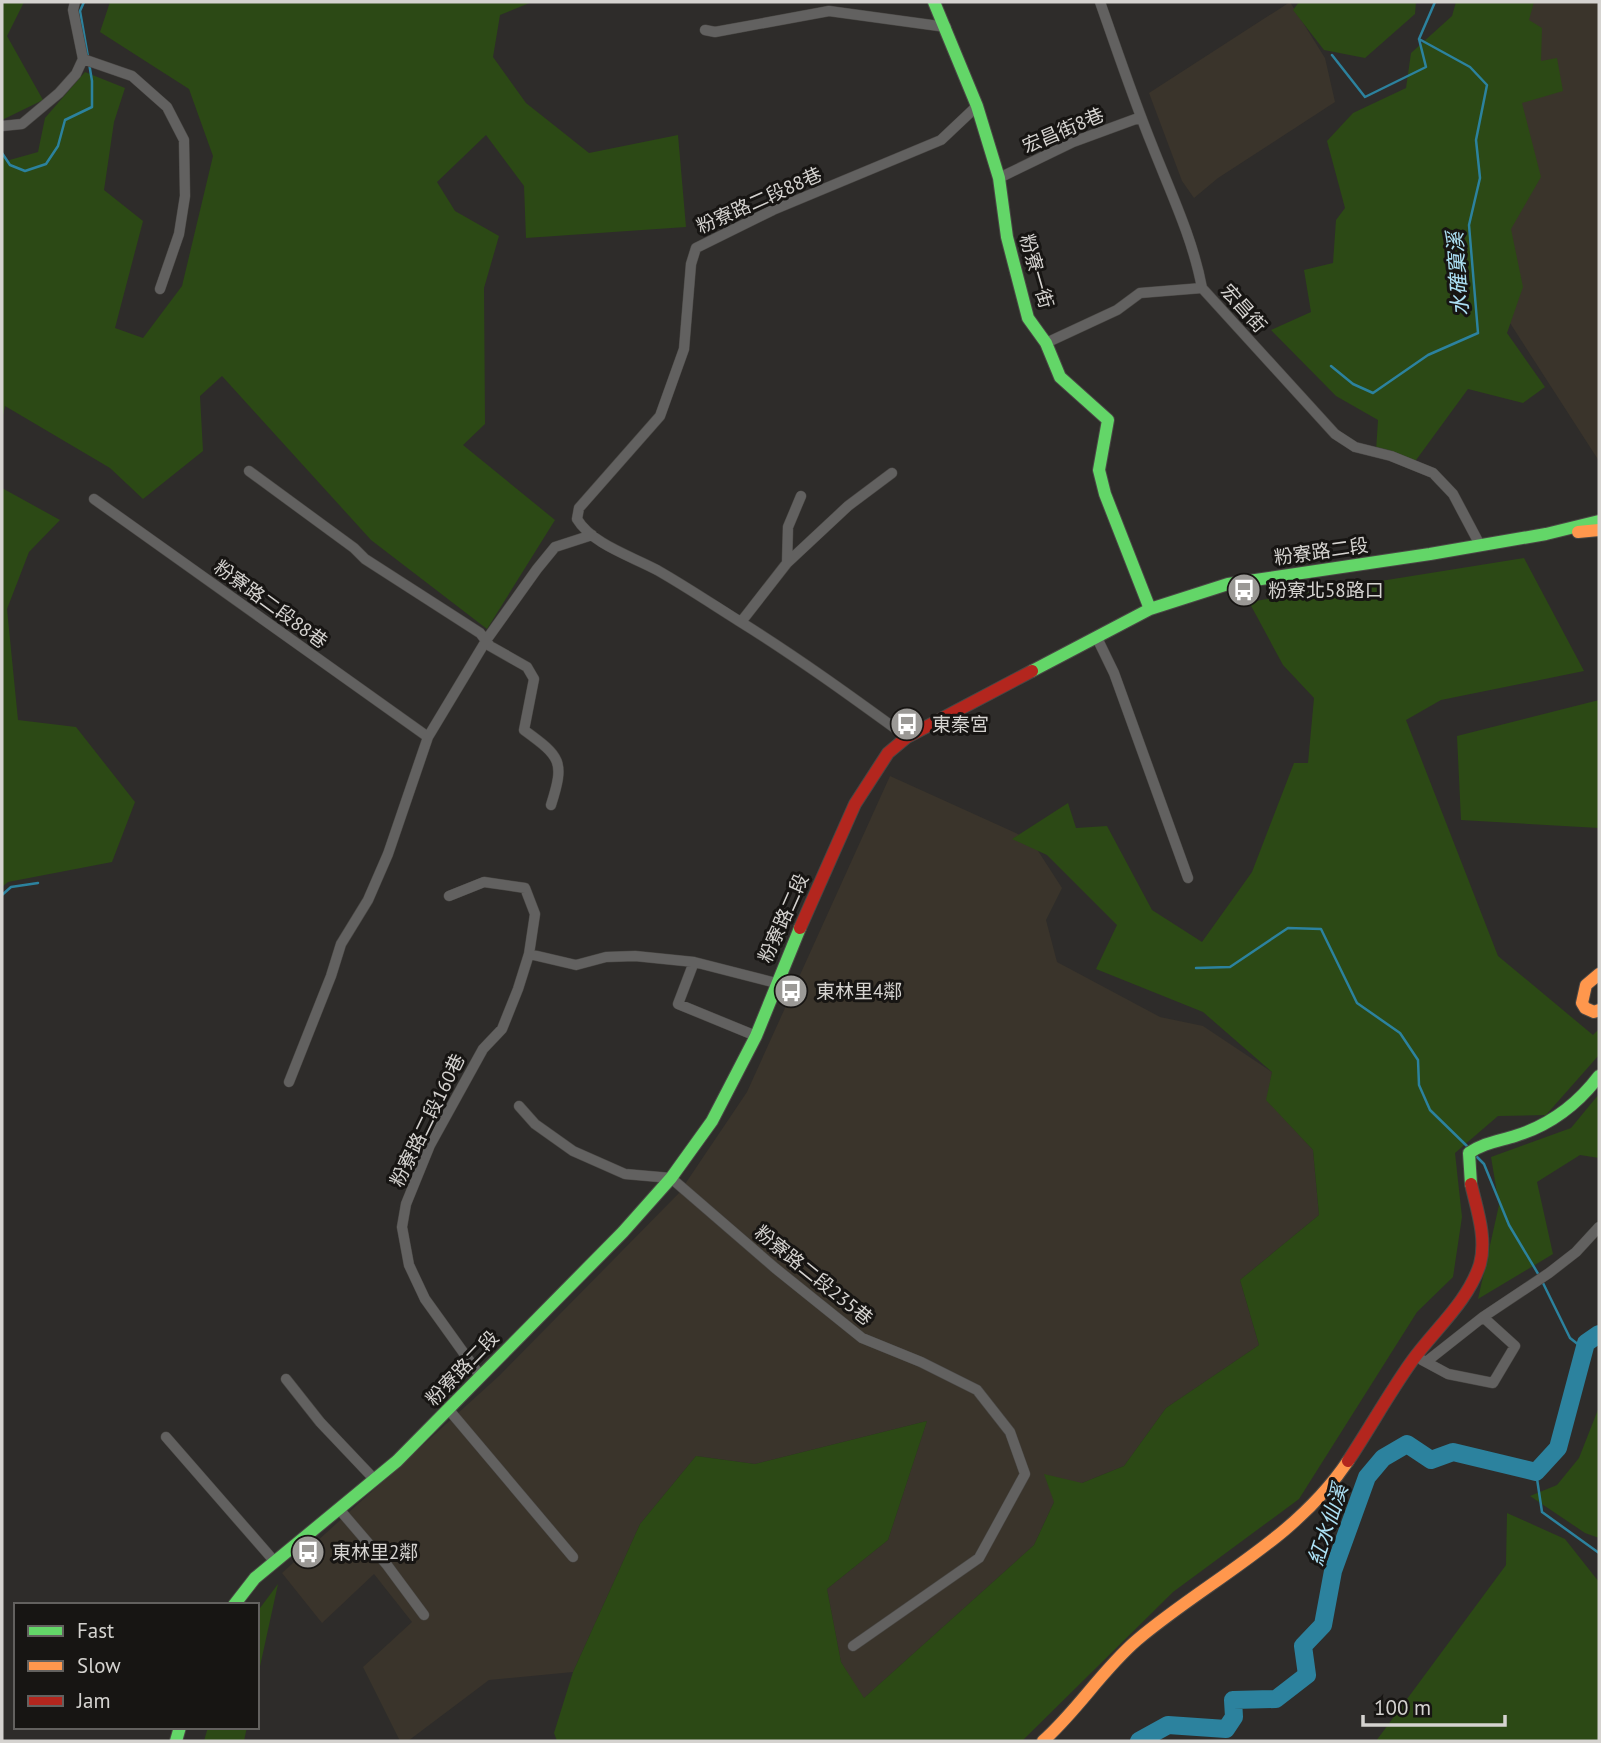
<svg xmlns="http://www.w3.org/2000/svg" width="1601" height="1743" font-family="'PT Sans','Noto Sans TC',sans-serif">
<rect width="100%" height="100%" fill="#2e2c2a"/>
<path fill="#3a342b" d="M1290,2l35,56 10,44 -117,76 -24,20 -12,-17 -33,-88z
M1498,2h101v459l-109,-169z
M890,776l141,64 31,48 -16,32 11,42 103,55 43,9 69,46 -5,28 46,50 6,65 -79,65 19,65 -93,63 -42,58 -42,17 -28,19 -20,43 -171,154 -22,-37 -14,-73 61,-49 39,-119 -172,43 -59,-8 -56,68 -67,148 -84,8 -81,61h-8l-37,-74 49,-45 -38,-48 -52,49 -40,-50 218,-198 179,-182 68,-101z"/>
<path fill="#2c4915" d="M2,2h22l-17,34 36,64 -41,20z
M110,2h422l-32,13 -7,42 33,46 63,50 89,-18 8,92 -160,11 -2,-52 -38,-51 -49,47 18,29 44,25 -15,52 1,136 -22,21 92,75 -68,109 -116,-89 -149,-164 -22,20 3,55 -60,48 -33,-31 -105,-62 -3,15v-268l4,8 32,-9 7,-34 40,-46 40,16 -11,34 -10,68 39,31 -28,107 28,10 39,-52 31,-130 -24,-67 -89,-57z
M1299,2h117l-1,12 -50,44 -41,-8 -31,-40z
M1456,2h78l-5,18 13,8 -1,33 16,-3 6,33 -41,12 19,74 -30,52 12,58 -16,46 38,54 -22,16 -55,-14 -57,78 -35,-16 2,-31 -42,-24 -65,-66 40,-18 -7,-42 29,-7 3,-43 9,-12 -18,-67 26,-28 53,-25 5,-35 41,-37z
M2,488l58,32 -31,32 -22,57 11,111 58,7 59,75 -23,60 -104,20 -6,5z
M1524,558l60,113 -143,29 -35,20 92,236 95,79 6,-6v26l-53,60 -48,1 -43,37 7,64 -9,60 -36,35 -118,187 -126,93 -151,149h-465l-3,-8 19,-61 67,-148 56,-68 59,8 172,-43 -39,119 -61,49 14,73 23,36 170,-153 20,-43 -10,-28 38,9 42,-17 42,-58 93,-63 -19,-65 79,-65 -6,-65 -47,-50 6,-28 -69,-60 -107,-43 21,-44 -70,-70 -35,-16 56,-36 8,25 31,-2 45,84 50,32 50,-70 42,-109h14l6,-65 -31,-33 -34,-63z
M1599,700v128l-138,-8 -4,-84z
M1599,1094v64l-19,-3 -43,27 16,72 -75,45 21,-94 -8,-48 80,-29z
M1599,1407v131l-14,-5 -55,-37 27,-11 22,-27z
M1507,1513l58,26 34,43v159h-223l130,-176z
M278,1584l-21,96v-68z
M208,1727h39l-3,14h-40z"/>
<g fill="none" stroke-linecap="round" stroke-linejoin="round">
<path stroke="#2c829e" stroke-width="2.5" d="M84,2l-4,9 8,46
M1419,39l16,-37
M1332,55l33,42 61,-30 -7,-28
M2,153l8,12 15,6 21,-7 12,-18 7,-26 27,-13v-26l-3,-18
M1331,366l22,18 20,9 55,-38 50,-22 -9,-108 11,-47 -4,-38 11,-55 -17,-18 -51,-28
M2,895l9,-8 27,-4
M1196,968l34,-1 58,-39 33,1 36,74 43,30 18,27 1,25 11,25 40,39
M1474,1154l10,10 25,61 31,52
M1543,1283l27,55 14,11
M1536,1472l6,40 57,41"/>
<path stroke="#2c829e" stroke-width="18" d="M1139,1741l29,-16 58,4 8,-12 -1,-17 43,-1 31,-24 -4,-29 20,-21 10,-54 34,-94 16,-19 24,-14 24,16 22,-8 83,20 22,-24 28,-105 13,-9"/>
<defs>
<path id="street" d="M1100,2c17,48 33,96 52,143 18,46 41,94 50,143l133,146 20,13 36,9 42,17 20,21 27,51
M705,30l10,2 114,-21 117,16
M83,59l49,17 35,31 17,33 1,56 -6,38 -19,55
M2,126l20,-2 37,-31 17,-19 7,-15 -10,-49 2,-8
M999,178l74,-36 68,-25
M1046,343l71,-33 23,-17 62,-5
M249,471l105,77 11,11 115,74 10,13 37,21 7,12 -10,51c37,27 41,31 27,75
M94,499l334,238
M787,563l1,-36 13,-31
M741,622l46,-59 61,-57 44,-33
M1097,638l17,35 74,205
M907,737c-55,-40 -110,-80 -168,-116 -27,-17 -54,-35 -82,-51 -26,-14 -65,-26 -80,-51l2,-11 81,-92 24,-67 7,-85 5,-16 77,-38 168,-70 36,-34
M449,896l35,-14 41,6 10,26 -6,40 -11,35 -16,40 -19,20 -53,96 -24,59 -4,23 7,38 16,34 56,78
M529,954l47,11 30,-8 29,-1 59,6 -16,42 78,32
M694,962l82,21
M289,1082l42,-106 10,-32 27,-44 20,-46 40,-117 59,-98 50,-70 18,-22 37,-12
M519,1106l16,18 38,27 52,23 46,4 104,90 87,70 59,24 56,28 33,42 15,42 -46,84 -126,88
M1422,1360l26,14 45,9 22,-37 -32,-29
M1426,1362l57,-45 66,-44 27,-21 23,-25
M286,1379l34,43 55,58
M449,1410l124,147
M166,1437l109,125
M339,1509l48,56 37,50"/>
<path id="fast" d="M934,2l43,104 22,72 8,59 21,81 18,25 14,34 48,43 -9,50 6,24 45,115
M1032,671l118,-62 78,-25 202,-30 116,-20 53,-13
M1471,1184l-2,-31c14,-10 30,-12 46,-17 36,-11 62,-31 84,-60
M234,1605l21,-27 142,-117 226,-229 48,-54 41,-57 44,-85 44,-108
M176,1741l4,-14"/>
<path id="slow" d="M1578,532l21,-2
M1599,974l-13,11 -4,18 3,5 9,4 5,-2
M1043,1741c35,-31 59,-71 94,-101 71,-60 158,-100 211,-179"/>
<path id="jam" d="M800,928l55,-124 33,-51 19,-16 125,-66
M1348,1461c22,-33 41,-68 64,-100 22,-31 56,-59 68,-97 7,-26 -3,-54 -9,-80"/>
</defs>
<use href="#street" stroke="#494744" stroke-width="11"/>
<use href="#fast" stroke="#494744" stroke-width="14"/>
<use href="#slow" stroke="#494744" stroke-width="14"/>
<use href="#jam" stroke="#494744" stroke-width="14"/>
<use href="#street" stroke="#626160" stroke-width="10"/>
<use href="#fast" stroke="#63d668" stroke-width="12"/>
<use href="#slow" stroke="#ff974d" stroke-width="12"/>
<use href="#jam" stroke="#b3261e" stroke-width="12"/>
</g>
<defs>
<symbol id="bus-disc" viewBox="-11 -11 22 22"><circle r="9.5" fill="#9b9996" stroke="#171513"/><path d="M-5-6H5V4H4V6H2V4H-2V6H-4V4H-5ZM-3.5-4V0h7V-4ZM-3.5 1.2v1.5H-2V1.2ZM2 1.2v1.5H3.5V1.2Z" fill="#fff"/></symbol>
</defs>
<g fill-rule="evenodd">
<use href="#bus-disc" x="1225" y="571" width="38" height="38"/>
<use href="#bus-disc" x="888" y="705" width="38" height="38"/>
<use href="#bus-disc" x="772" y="972" width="38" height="38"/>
<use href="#bus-disc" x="289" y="1533" width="38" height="38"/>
</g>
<g text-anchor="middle" stroke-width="6" stroke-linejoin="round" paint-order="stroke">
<g font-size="19" fill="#d5d3d0" stroke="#171513">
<text transform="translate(1063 130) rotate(-23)" y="7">宏昌街8巷</text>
<text transform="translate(759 200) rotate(-24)" y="7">粉寮路二段88巷</text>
<text transform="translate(1037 271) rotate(74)" y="7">粉寮一街</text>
<text transform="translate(1244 308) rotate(48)" y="7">宏昌街</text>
<text transform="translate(1321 551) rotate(-8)" y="7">粉寮路二段</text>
<text transform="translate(271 604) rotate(36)" y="7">粉寮路二段88巷</text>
<text transform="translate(783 918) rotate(-66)" y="7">粉寮路二段</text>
<text transform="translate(427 1120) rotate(-64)" y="7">粉寮路二段160巷</text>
<text transform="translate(814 1275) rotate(39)" y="7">粉寮路二段235巷</text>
<text transform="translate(462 1368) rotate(-46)" y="7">粉寮路二段</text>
</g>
<g font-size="19" fill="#d5d3d0" stroke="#171513" text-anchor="start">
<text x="1268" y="597">粉寮北58路口</text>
<text x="932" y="731">東秦宮</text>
<text x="816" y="998">東林里4鄰</text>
<text x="332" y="1559">東林里2鄰</text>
</g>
<g font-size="21" font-style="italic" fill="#ace0f4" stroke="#171513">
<text transform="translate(1458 274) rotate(-94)" y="7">水確窠溪</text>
<text transform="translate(1328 1525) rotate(-72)" y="7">紅水仙溪</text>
</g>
</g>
<rect width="1601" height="1743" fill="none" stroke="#d5d3d0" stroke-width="7"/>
<rect x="14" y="1603" width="245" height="126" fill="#171513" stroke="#63615f" stroke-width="2"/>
<rect x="28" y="1626" width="35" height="10" fill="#63d668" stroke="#63615f" stroke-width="2"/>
<text x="77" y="1638" font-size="21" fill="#d5d3d0">Fast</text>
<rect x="28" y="1661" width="35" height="10" fill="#ff974d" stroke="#63615f" stroke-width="2"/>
<text x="77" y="1673" font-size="21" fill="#d5d3d0">Slow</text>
<rect x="28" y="1696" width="35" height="10" fill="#b3261e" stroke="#63615f" stroke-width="2"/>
<text x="77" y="1708" font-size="21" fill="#d5d3d0">Jam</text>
<path d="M1363 1715v10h142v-10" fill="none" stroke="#d5d3d0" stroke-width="3.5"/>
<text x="1374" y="1715" font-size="21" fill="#d5d3d0" stroke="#171513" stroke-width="5" paint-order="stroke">100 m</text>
</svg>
